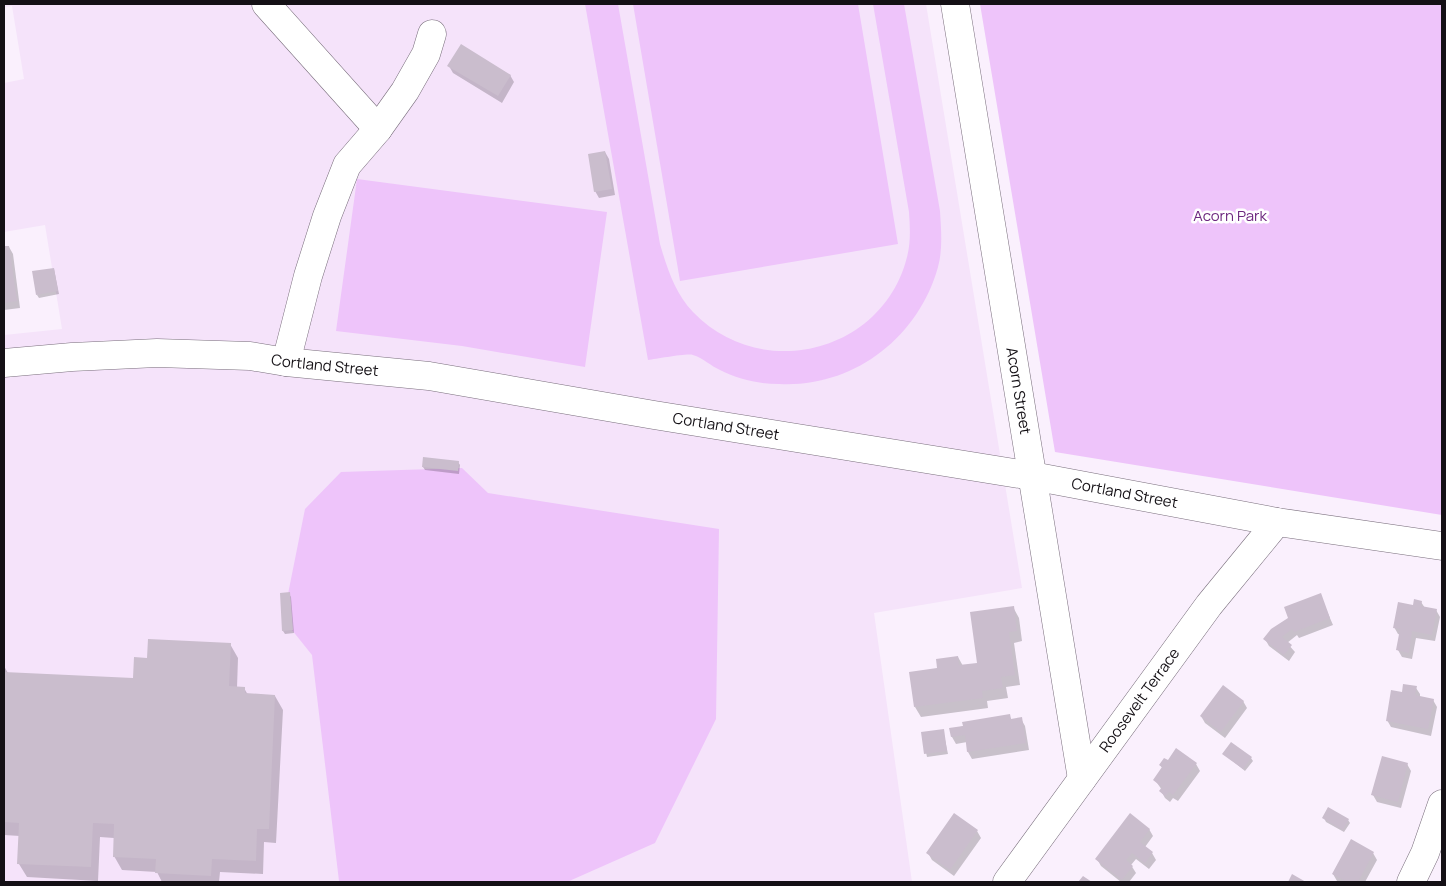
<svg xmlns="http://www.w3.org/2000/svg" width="1446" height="886" font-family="Manrope,sans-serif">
<rect width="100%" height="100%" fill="#faf0fd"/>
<path fill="#f5e3fa" d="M4,4h922l96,584 -148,25 38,269h-908v-547l58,-6 -17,-104 -41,7v-149l20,-4 -12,-73 -8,1z"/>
<path fill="#eec4fa" d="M585,4h33l42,240c7,24 15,49 33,68 68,71 190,41 214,-55 4,-15 3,-30 2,-45l-36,-208h31l36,207c1,18 3,38 -2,56 -20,72 -86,121 -159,117 -21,0 -41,-5 -59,-14 -9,-4 -17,-12 -27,-15 -6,-2 -36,4 -45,5z
M633,4h225l40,240 -218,37z
M980,4h462v511l-387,-63z
M357,179l250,33 -22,155 -123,-21 -126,-15z
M462,468l26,25 231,36 -3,190 -61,124 -88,39h-218l-10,-1 -27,-226 -24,-30 -1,-26 18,-90 36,-37z"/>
<path fill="#0003" d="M449,66l61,9 4,7 -12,21 -49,-30z
M605,152l4,7 6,36 -16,3 -4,-7z
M9,247l4,7 7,54 -16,2v-62z
M54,269l5,25 -20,4 -2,-3z
M458,462l2,3 -1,9 -34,-4 -2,-3z
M289,594l2,3 3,36 -9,1 -2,-3z
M1320,595l13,30 -34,13 -2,-3 -10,8 8,9 -6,9 -20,-15 -4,-7z
M1421,602l4,6 11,2 4,7 -5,24 -19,-3 -4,21 -10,-2 -4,-7 3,-15 -3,-1 -4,-7z
M1013,607l6,11 3,23 -8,2 6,42 -14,2 2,11 -21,3 1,7 -67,9 -6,-10 24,-37 19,-13 5,9 16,-2z
M230,644l8,14 -1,30h7l4,7 27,1 8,14 -7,133 -12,-1 -1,32 -43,-2 -1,10h-57l-5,-10 -35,-2 -8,-14v-18l-14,-1 -2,44 -71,-4 -8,-13 1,-28 -16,-1v-169l4,7 126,6 15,-20z
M1416,688l4,6v3l13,3 4,7 -6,29 -40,-9 -4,-7 16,-27z
M1243,701l4,7 -22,30 -20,-15 -4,-7z
M1009,716l3,4 9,-1 4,7 4,24 -57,9 -4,-7 -1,-10 -11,2 -4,-7 -1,-8z
M943,730l5,24 -21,3 -5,-24z
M1224,754l27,4 2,3 -8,10z
M1196,764l4,7 -22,30 -5,-3 -3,4 -5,-4 -4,-7 1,-1 -7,-10 8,-11 -3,-4z
M1407,764l4,7 -10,37 -24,-6 -4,-7z
M1324,818l24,2 2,3 -6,9 -18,-10z
M1149,829l4,7 -8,11 7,6 4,7 -7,9 -13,-10 -5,6 5,8 -7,9h-8l-20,-16 -4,-7z
M977,831l4,7 -27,38 -22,-16 -4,-7z
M1373,853l4,7 -12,22 -28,-1 -4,-7z"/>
<path fill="#cabdcd" d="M461,44l50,31 -13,21 -51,-30z
M605,151l7,38 -18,3 -6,-38z
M4,246h5l8,55 -13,2z
M54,268l4,23 -22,4 -4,-24z
M423,457l36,4 -1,10 -36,-4z
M290,592l3,38 -11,1 -2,-38z
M1321,593l9,25 -36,14 -2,-3 -10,8 10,8 -8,10 -21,-16 8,-10 17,-11 -4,-11z
M1414,599l8,2 -1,5 16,3 -5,26 -20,-4 -3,22 -13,-3 4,-21 -7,-1 5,-26 15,3z
M1014,606l3,25 -8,1 6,43 -14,2 2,11 -21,3 1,7 -69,9 -5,-35 28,-4 -1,-9 22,-3 1,9 18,-2 -7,-51z
M148,639l83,4 -2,43 16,1v6l30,2 -6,134h-12l-1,32 -44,-2 -1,17 -56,-3 1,-14 -43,-2 1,-33 -21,-1 -2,44 -74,-3 2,-41 -15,-1v-150l129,6 1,-21 13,1z
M1403,684l14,2 -2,9 19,4 -6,30 -42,-8 5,-31 11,2z
M1223,685l21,16 -23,31 -21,-16z
M1010,714l1,5 11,-2 4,26 -59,9 -2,-17 -14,2 -2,-9 14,-2 -1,-4z
M944,729l3,22 -23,3 -3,-22z
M1231,742l21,15 -9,12 -21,-15z
M1176,748l21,15 -24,32 -4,-3 -4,4 -6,-5 3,-4 -9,-7 9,-13 -3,-2 5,-7 4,2z
M1382,756l26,7 -10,39 -27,-7z
M1328,807l21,12 -6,11 -21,-12z
M954,813l24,17 -28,40 -24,-17z
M1130,813l20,16 -10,13 13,10 -8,11 -13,-10 -6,7 7,6 -11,14 -27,-21z
M1351,839l23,13 -16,30h-11l-15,-8z
M1292,874l14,8h-18z
M1083,876l9,6h-14z"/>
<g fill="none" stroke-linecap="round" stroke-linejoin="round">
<defs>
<g id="minor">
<path d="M266,4l112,125"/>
<path id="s1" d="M955,4l127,775"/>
<path d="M286,362l22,-86 19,-60 20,-51 31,-36 27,-38 21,-37 6,-20"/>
<path id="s2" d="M4,363l68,-6 85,-4 93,3 36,6 143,14 225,39 378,61 245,46 165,24"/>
<path id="s3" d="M1007,882l202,-277 68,-83"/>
<path d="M1411,882l14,-29 17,-49"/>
</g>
</defs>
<use href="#minor" stroke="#796e7c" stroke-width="29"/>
<use href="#minor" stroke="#fff" stroke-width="28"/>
</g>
<g text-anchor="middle" stroke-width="5" stroke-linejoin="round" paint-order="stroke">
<g font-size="15" fill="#6d277f" stroke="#fff">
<text x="1230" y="221">Acorn Park</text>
</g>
<g font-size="15" fill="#141015" stroke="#fff">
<text dy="5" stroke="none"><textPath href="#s2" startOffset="322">Cortland Street</textPath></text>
<text dy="5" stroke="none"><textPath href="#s1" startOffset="392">Acorn Street</textPath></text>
<text dy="5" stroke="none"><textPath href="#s2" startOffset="728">Cortland Street</textPath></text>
<text dy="5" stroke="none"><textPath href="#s2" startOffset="1132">Cortland Street</textPath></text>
<text dy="5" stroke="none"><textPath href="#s3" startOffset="225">Roosevelt Terrace</textPath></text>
</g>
</g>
<rect width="1446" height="886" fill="none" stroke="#141015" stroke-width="10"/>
</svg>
